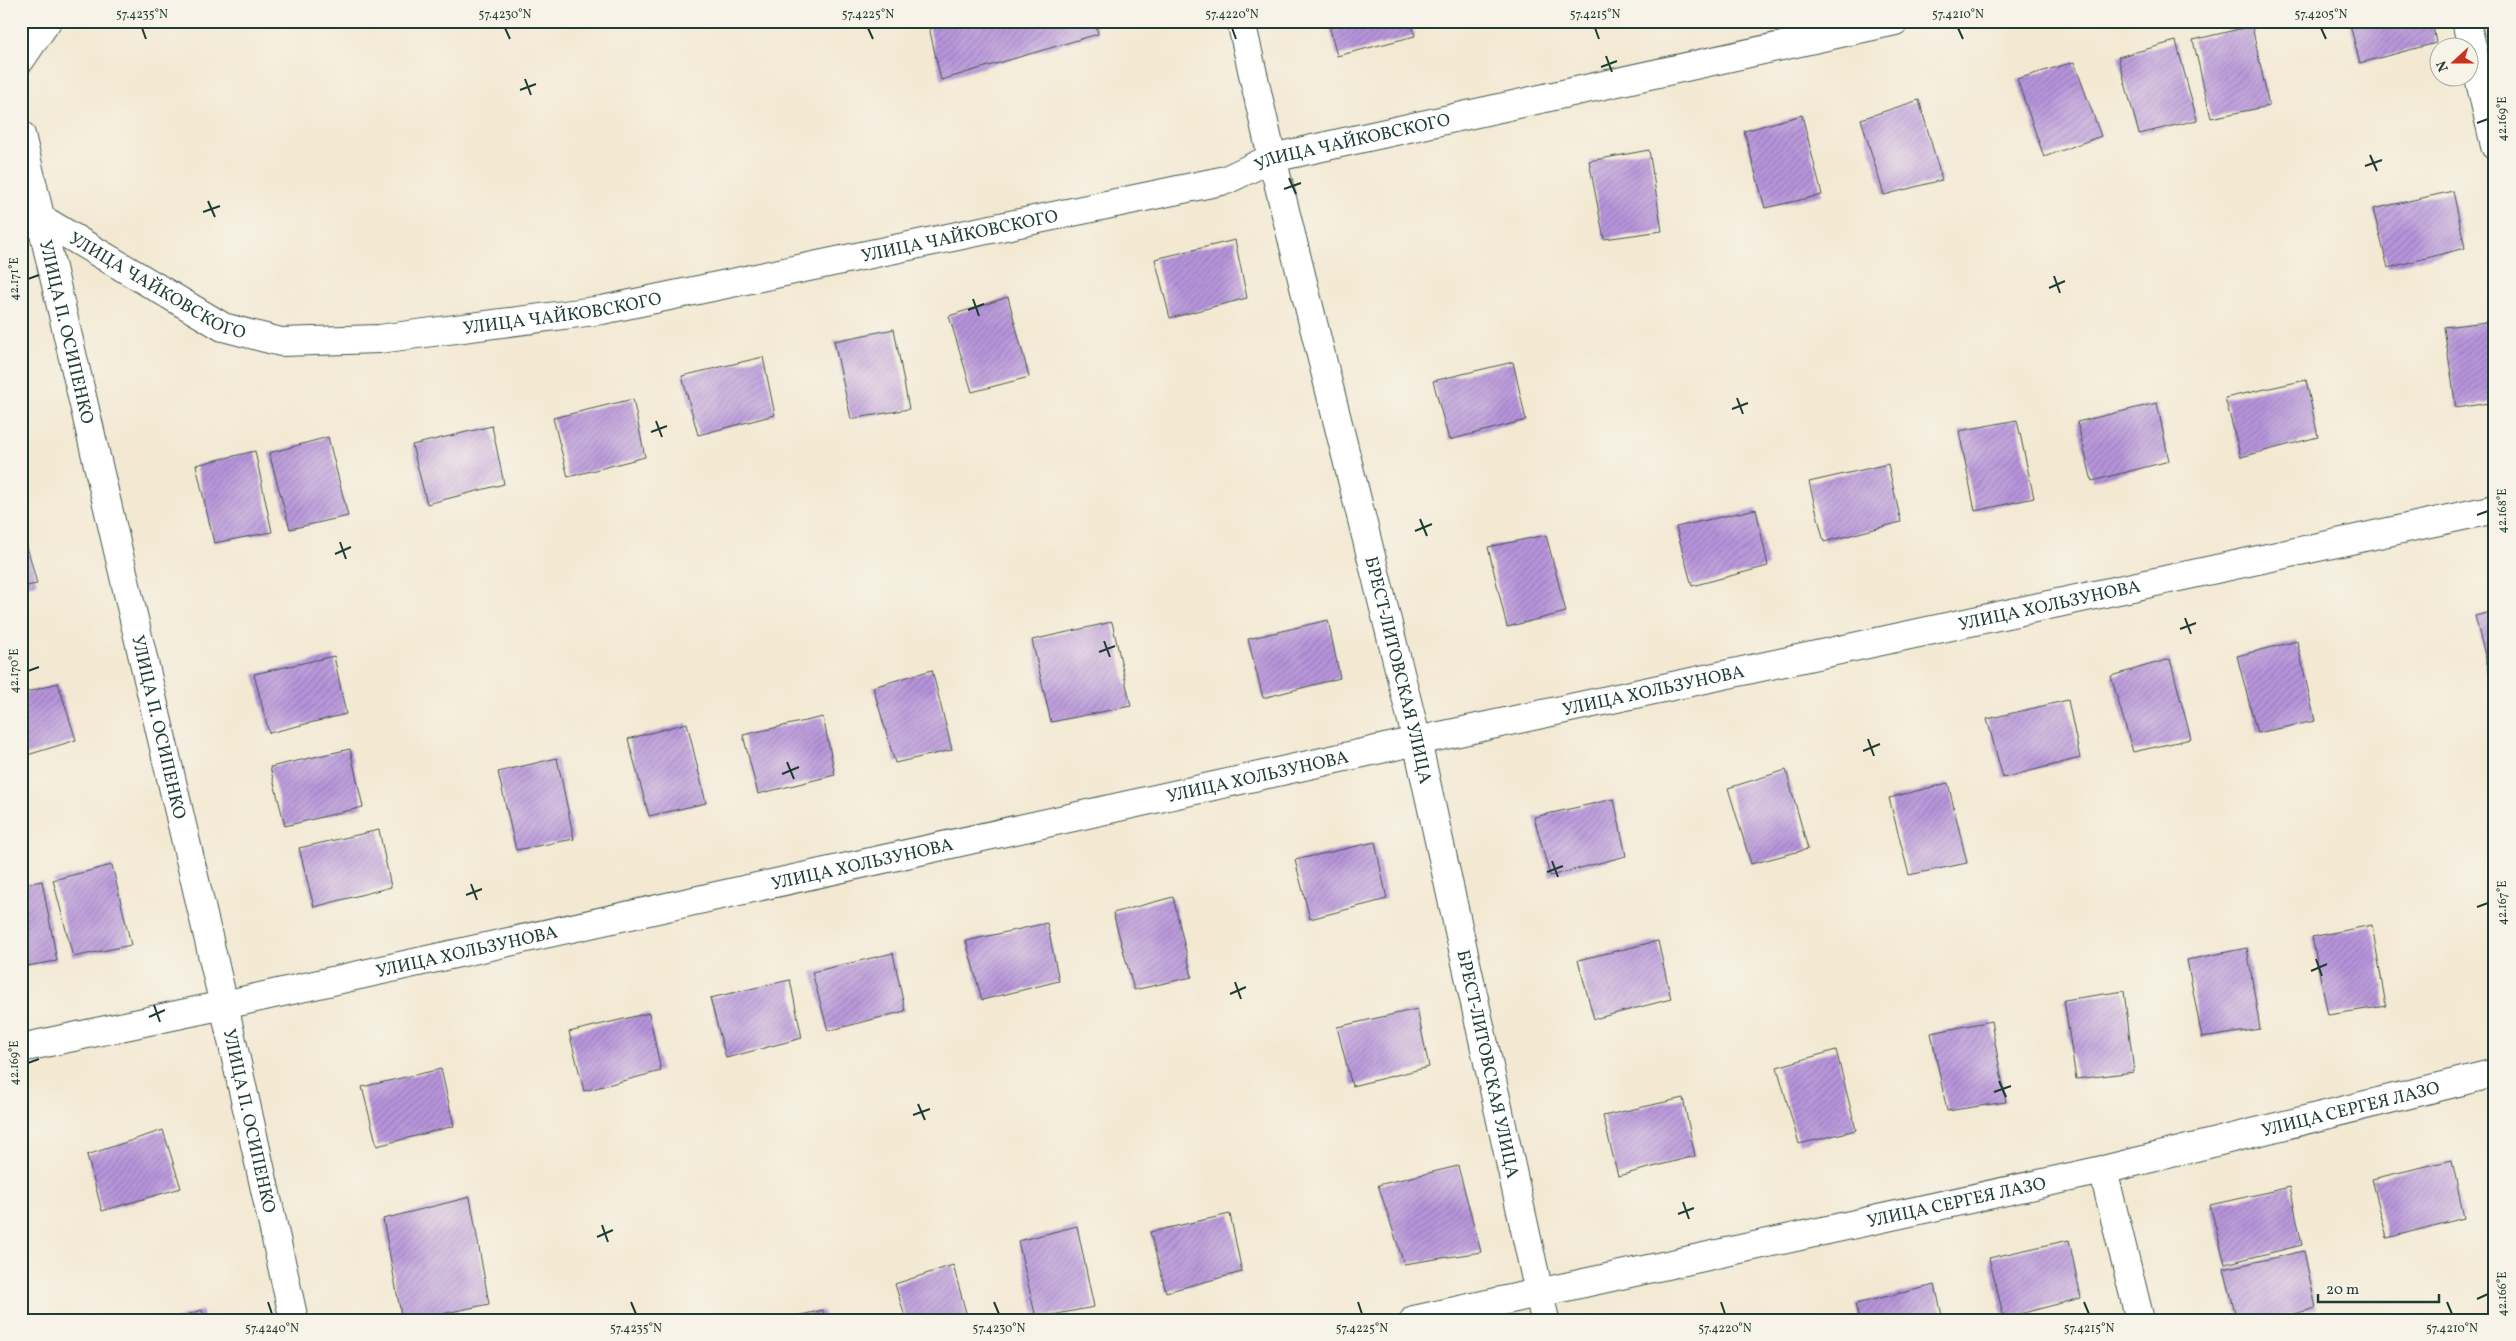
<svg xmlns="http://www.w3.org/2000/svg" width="2516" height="1341" font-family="Vollkorn,serif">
<defs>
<pattern id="building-hatch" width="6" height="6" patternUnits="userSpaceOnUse" patternTransform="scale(1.25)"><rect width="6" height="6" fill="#b794db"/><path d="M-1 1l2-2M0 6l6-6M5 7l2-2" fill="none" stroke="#947ab2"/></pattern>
</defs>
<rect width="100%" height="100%" fill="#f7f3e8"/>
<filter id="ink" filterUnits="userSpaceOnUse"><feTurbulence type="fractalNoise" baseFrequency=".02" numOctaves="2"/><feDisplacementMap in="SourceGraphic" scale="10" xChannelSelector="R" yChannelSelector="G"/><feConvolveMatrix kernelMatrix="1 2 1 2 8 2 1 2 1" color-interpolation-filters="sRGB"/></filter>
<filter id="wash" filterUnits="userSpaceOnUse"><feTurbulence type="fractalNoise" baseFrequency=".0096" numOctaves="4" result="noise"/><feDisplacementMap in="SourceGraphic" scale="20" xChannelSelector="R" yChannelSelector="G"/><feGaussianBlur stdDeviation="1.12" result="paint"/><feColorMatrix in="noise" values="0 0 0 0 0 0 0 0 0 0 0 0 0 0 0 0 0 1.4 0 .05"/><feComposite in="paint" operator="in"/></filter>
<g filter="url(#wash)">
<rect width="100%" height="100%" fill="#f3e9d3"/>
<g id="blocks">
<path fill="url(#building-hatch)" d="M932,21h163l3,13 -157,46 -13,-57z
M1328,21h83l4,15 -78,20z
M2349,21h83l4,22 -76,20z
M2252,26l17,80 -58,12 -18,-78z
M2176,41l21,79 -58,14 -21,-77z
M2074,62l27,74 -57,21 -27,-78z
M1919,100l23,80 -58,15 -23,-76z
M1802,115l20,80 -57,13 -21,-77z
M1649,150l13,81 -58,8 -15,-78z
M2453,191l12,57 -77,20 -15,-59z
M1235,240l12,58 -77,20 -15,-59z
M1008,297l21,80 -57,15 -23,-76z
M2495,321v81l-39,6 -12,-81z
M894,329l15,80 -58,10 -17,-78z
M763,357l12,58 -77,20 -16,-59z
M1513,362l13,58 -77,20 -16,-59z
M2306,380l12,57 -77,20 -16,-59z
M633,399l12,58 -77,20 -15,-59z
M2157,403l12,58 -77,20 -15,-59z
M2017,420l17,78 -59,13 -16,-80z
M492,426l12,58 -77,20 -15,-59z
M328,437l20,79 -58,13 -21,-76z
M255,451l17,81 -58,11 -18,-78z
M1888,464l13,58 -77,20 -15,-60z
M1756,509l12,57 -76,20 -16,-59z
M21,523l16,61 -16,3z
M1546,535l20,77 -59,15 -19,-80z
M2495,611v63l-5,1 -15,-59z
M1328,620l12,58 -77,20 -15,-59z
M1112,622l19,84 -80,16 -19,-82z
M2297,641l18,80 -58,12 -20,-77z
M334,656l12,58 -77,19 -15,-59z
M2170,659l21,80 -58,13 -22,-76z
M932,670l20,80 -57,13 -22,-76z
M58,683l18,57 -55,17v-63z
M2068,700l12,58 -77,20 -16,-59z
M823,717l12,58 -77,19 -15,-59z
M687,723l19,80 -57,13 -21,-77z
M350,749l13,58 -78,19 -15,-59z
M557,758l17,81 -58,11 -18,-78z
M1786,770l22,79 -57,15 -23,-76z
M1948,783l19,80 -58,12 -20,-77z
M1614,799l12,57 -76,20 -16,-59z
M379,830l12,57 -77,20 -15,-59z
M1375,842l12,57 -77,20 -15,-59z
M112,865l19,80 -58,12 -20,-77z
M42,881l15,80 -36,6v-82z
M1173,897l19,80 -58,13 -21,-77z
M1047,923l12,58 -77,19 -16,-59z
M2372,925l14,81 -58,9 -16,-78z
M1658,941l13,58 -77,20 -16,-59z
M2247,948l13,81 -58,9 -15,-78z
M893,953l12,58 -77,20 -16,-59z
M790,980l12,58 -76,20 -16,-60z
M2124,991l10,81 -58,7 -12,-79z
M1417,1009l12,58 -77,19 -15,-59z
M649,1013l12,58 -77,20 -15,-59z
M1991,1021l15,81 -59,9 -16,-78z
M1836,1050l20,80 -57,14 -22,-77z
M441,1069l13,57 -77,20 -15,-59z
M1683,1098l12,58 -77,20 -15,-60z
M163,1130l18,58 -79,23 -15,-56z
M2452,1160l12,58 -77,20 -15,-59z
M1458,1166l23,86 -77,12 -26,-79z
M2290,1187l12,58 -77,19 -15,-59z
M470,1197l19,107 -76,16h-11l-19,-101z
M1230,1214l12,58 -76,20 -16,-60z
M1077,1226l17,81 -58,11 -18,-77z
M2069,1240l12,58 -77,20 -15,-60z
M2304,1251l12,57 -44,12h-35l-13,-51z
M953,1265l15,55h-62l-11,-36z
M1935,1285l8,35h-84l-4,-16z
M202,1310l3,10h-31v-1z
M823,1310l2,10h-41l-1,-1z"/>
</g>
</g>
<g filter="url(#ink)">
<use href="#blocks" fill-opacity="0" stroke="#3f574c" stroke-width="1"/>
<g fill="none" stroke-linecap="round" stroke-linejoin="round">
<defs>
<g id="street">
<path id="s1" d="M1241,21l31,137 145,583 128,579"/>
<path d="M2466,21l29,125"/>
<path d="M21,59l26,-38"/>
<path id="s2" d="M21,135l203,870 70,315"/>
<path id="s3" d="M40,218l183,109 58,15 98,-3 223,-29 624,-130 46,-22 623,-137"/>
<path id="s4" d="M21,1048l203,-43 1193,-264 1078,-232"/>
<path d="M2103,1170l37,150"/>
<path id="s5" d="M1414,1320l689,-150 392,-97"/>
</g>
</defs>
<use href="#street" stroke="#3f574c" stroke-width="30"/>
<use href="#street" stroke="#fff" stroke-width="28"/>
</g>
</g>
<path fill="none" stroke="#1f3d34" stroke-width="2" d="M142,28l4,11M505,28l5,11M868,28l5,11M1232,28l4,11M1595,28l4,11M1958,28l5,11M2321,28l5,11M1606,56l6,16M1601,67l16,-6M525,79l6,16M520,90l16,-6M2477,123l11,-4M2370,155l7,16M2365,166l17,-6M1289,178l7,16M1284,189l17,-6M208,201l7,16M203,212l17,-6M2054,276l6,17M28,279l11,-4M2049,288l16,-7M973,299l6,17M968,310l16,-6M1737,398l6,16M1732,409l16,-6M656,421l6,16M651,432l16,-6M2477,515l11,-4M1420,519l7,17M1415,531l17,-7M340,542l6,17M335,554l16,-7M2185,618l6,16M2180,629l16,-6M1104,641l6,16M1099,652l16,-6M28,671l11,-4M1868,739l6,17M1863,751l17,-7M787,762l7,17M782,774l17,-7M1552,861l6,16M1547,872l16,-6M471,884l6,16M466,895l16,-6M2477,907l11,-4M2316,959l6,17M2311,971l16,-7M1235,982l6,17M1230,994l16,-7M154,1005l6,17M149,1017l16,-7M28,1063l11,-4M1999,1081l7,16M1994,1092l17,-6M918,1104l7,16M913,1115l17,-6M1683,1202l6,17M1678,1214l16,-6M602,1225l6,17M597,1237l16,-7M2477,1299l11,-5M268,1302l4,12M631,1302l5,12M994,1302l5,12M1358,1302l4,12M1721,1302l4,12M2084,1302l5,12M2447,1302l5,12"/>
<g text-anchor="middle" stroke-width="4.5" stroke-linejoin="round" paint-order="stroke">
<g font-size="18" fill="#1f3d34" stroke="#f7f3e8">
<text dy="6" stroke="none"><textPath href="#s3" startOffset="1366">УЛИЦА ЧАЙКОВСКОГО</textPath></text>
<text dy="6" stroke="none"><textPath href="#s3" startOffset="961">УЛИЦА ЧАЙКОВСКОГО</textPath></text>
<text dy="6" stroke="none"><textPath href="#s3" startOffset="136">УЛИЦА ЧАЙКОВСКОГО</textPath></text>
<text dy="6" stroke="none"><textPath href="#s3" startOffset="556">УЛИЦА ЧАЙКОВСКОГО</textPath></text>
<text dy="6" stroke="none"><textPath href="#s2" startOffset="202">УЛИЦА П. ОСИПЕНКО</textPath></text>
<text dy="6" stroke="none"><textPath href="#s4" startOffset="2076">УЛИЦА ХОЛЬЗУНОВА</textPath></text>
<text dy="6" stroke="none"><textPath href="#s1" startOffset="668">БРЕСТ-ЛИТОВСКАЯ УЛИЦА</textPath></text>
<text dy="6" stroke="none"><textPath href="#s4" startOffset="1671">УЛИЦА ХОЛЬЗУНОВА</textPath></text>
<text dy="6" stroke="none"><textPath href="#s2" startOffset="608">УЛИЦА П. ОСИПЕНКО</textPath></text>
<text dy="6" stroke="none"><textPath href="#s4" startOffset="1266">УЛИЦА ХОЛЬЗУНОВА</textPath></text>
<text dy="6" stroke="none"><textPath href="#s4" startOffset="861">УЛИЦА ХОЛЬЗУНОВА</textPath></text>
<text dy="6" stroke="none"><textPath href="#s4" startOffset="456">УЛИЦА ХОЛЬЗУНОВА</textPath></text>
<text dy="6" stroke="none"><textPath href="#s1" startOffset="1072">БРЕСТ-ЛИТОВСКАЯ УЛИЦА</textPath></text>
<text dy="6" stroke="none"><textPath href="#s5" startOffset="960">УЛИЦА СЕРГЕЯ ЛАЗО</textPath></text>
<text dy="6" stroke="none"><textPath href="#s2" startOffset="1012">УЛИЦА П. ОСИПЕНКО</textPath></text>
<text dy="6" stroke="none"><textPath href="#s5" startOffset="555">УЛИЦА СЕРГЕЯ ЛАЗО</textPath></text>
</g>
</g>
<rect width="2516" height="1341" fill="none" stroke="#f7f3e8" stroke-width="55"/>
<g transform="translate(2454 62) rotate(249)"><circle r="24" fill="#f7f3e8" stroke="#a1aaa0"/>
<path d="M0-4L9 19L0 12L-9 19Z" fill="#c8321e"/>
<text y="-8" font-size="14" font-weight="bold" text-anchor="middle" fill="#1f3d34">N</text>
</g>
<path d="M2318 1294v8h121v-8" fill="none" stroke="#1f3d34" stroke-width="2.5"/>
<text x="2326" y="1294" font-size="15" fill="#1f3d34" stroke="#f7f3e8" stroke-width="4" paint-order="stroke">20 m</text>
<rect x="28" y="28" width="2460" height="1286" fill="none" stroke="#1f3d34" stroke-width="2"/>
<g font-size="12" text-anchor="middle" fill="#1f3d34">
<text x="142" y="18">57.4235°N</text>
<text x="505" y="18">57.4230°N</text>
<text x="868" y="18">57.4225°N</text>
<text x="1232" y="18">57.4220°N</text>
<text x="1595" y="18">57.4215°N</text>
<text x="1958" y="18">57.4210°N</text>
<text x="2321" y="18">57.4205°N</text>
<text transform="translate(2502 119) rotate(-90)" y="4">42.169°E</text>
<text transform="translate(14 279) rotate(-90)" y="4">42.171°E</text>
<text transform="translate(2502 511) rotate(-90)" y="4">42.168°E</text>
<text transform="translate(14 671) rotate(-90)" y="4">42.170°E</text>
<text transform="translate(2502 903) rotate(-90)" y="4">42.167°E</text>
<text transform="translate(14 1063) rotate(-90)" y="4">42.169°E</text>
<text transform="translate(2502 1294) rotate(-90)" y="4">42.166°E</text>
<text x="272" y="1332">57.4240°N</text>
<text x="636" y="1332">57.4235°N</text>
<text x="999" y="1332">57.4230°N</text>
<text x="1362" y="1332">57.4225°N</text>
<text x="1725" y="1332">57.4220°N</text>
<text x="2089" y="1332">57.4215°N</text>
<text x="2452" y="1332">57.4210°N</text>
</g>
</svg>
